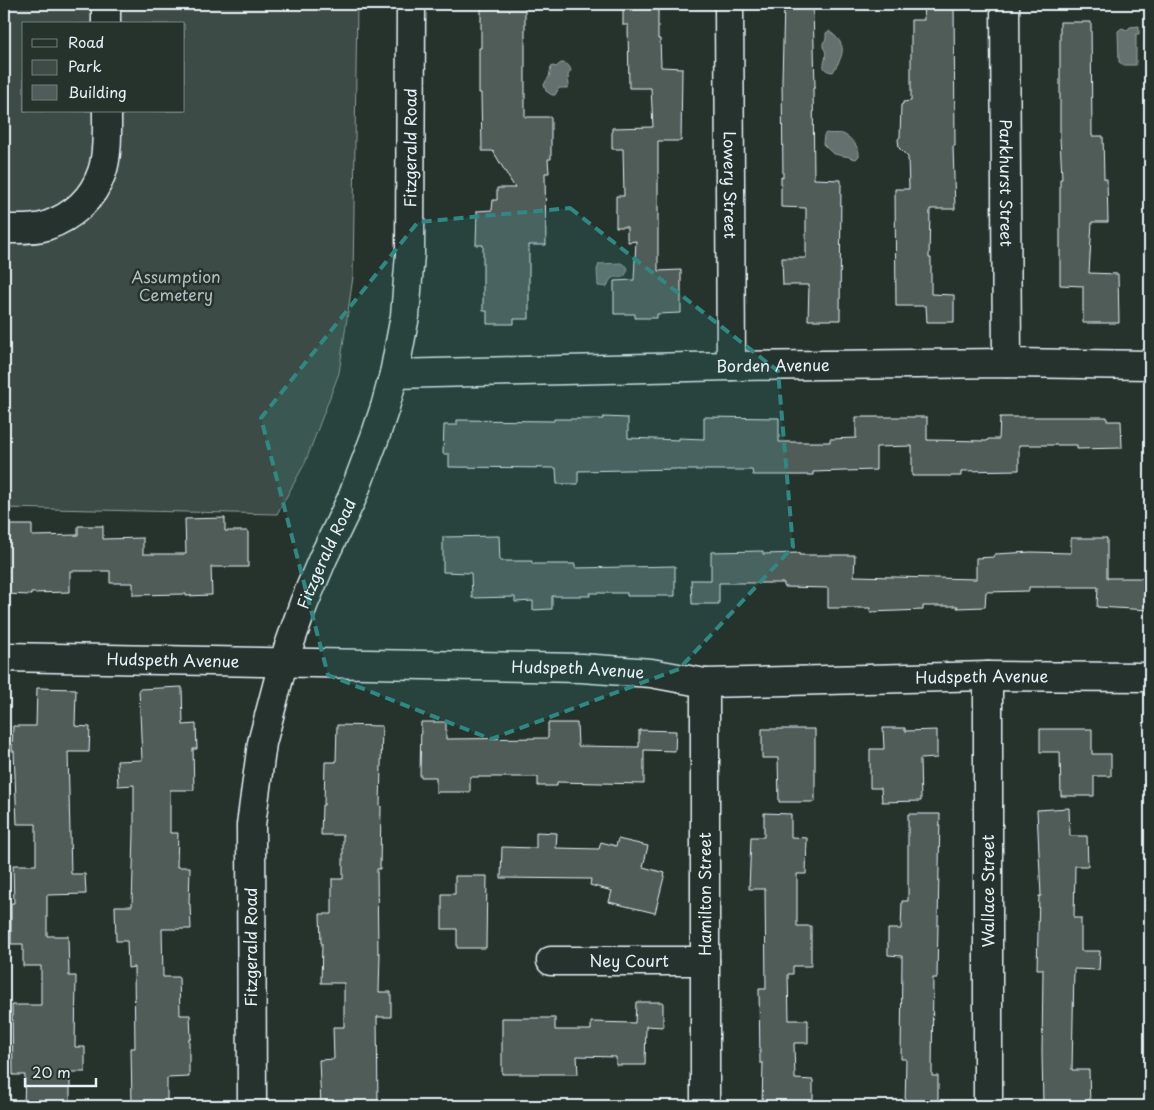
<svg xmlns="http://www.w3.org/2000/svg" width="1154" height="1110" font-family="'Playpen Sans',sans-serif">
<rect width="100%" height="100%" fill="#26332d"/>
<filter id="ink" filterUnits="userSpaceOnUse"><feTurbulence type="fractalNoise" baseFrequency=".02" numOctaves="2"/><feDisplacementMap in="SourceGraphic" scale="10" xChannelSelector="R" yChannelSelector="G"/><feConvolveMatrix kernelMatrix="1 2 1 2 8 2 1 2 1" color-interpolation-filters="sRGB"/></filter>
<g filter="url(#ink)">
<path fill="#3e4b47" stroke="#939ea0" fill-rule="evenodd" d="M4,4h353l-4,273 -14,96 -34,90 -28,51 -273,-6zM24,24h160v87h-160z"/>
<path fill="#636f6d" stroke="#98a3a5" d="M1139,26v8h-3v31h-14l-1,-2 -2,-1 -1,-31 4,-3 5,2 3,-3z
M829,31c19,14 15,23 4,41 -19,-2 -1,-14 -10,-25v-4l3,-4v-6z
M561,63c6,0 8,2 10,7l-3,5 1,11 -2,2h-8l-4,7h-3l-6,-4 -2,-6 2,-4 3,-4 2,-10 2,-1 3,1z
M826,133c4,1 14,0 17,1 8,4 17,13 16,22l-3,3c-5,-1 -8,-3 -12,-3 -13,-2 -12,-3 -21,-12l1,-9z
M621,263l6,4 1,2c-5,15 -10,4 -17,10 -2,2 -3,5 -4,8l-9,-1 -1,-16 2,-6z"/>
<path fill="#505c59" stroke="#e8f1f8" d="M481,4h44v113h26v42h-3l1,14h-4l1,72h-17v74h-15v5h-27v-13h-4v-66h-7l1,-34 15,-1 1,-10h4v-12h18l-22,-37h-11l-1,-58h-2v-45h2z
M623,4h35v35h2l1,28 21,1 -1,73h-23v130l23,-1v43l-24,1v4h-22v-4h-21v-33l20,-1 2,-39 -8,1v-3h-1v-12h-11v-31h8l-1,-47h-11v-21l41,-1 -2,-39h-22l-1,-63h-5z
M784,4h29l2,84h-2l1,91 27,1 -1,140h-32l1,-35h-26l-1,-27h24v-50l-25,-1v-30l2,1 -1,-98z
M923,4h31l1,142h-2l2,63h-25l-1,49h2v36l23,1v27h-27l-1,-16h-30l-1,-117h14l-1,-32 -9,-9 -1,-9 2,-2 1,-32 2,-1v-2l8,-1v-81h13z
M1060,22h31l1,114h11l1,43h3l1,43h-16l-3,51 29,1 1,49h-36v-37l-23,-1v-106h2l-2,-42z
M603,417l25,1v20l51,2v-2l25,1v-22l75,1v24h51v-3l26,-1v-21h71v23l60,1 1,-2h11l1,-22h107v4h14l1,27 -45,1v-4h-58v25l-58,1v5h-49v-30l-36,1v23l-63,2v3h-60l-1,-5h-74v-1l-100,2v13h-21l-1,-16 -107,-1v-13h-6l1,-29h13v-5l97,1v-2h49z
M225,518v13h23v36h-37l1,28 -26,1v-2l-53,1v-12h-23v-12h-40v21l-39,1v2l-27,-1v-57h5v-12h23v11l46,-1v-9h25v13l40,-1v16h43l-1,-35z
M499,536l1,25h32v3h43v4l100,-2v30h-48v-3h-37v3h-38v13l-19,1v-9l-18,1v-5l-43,1 -1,-25 -28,-1v-35z
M1071,538h36v40h43v32l-53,-3 1,-20h-69v4l-43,1 -1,15 -28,1 1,-2h-35v4l-53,2v-4h-42v-20l-44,-1v-4h-65v21h-27l-1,-24h20v-28l52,-1v3l36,-1v2h56l-1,21 122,3v-21l18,-1 1,-3 36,-2 40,1z
M182,687l1,38 13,-1 1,25h-4l1,41h-24v43h8l-1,34h13l-1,37h1l1,25h-29l1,48h16l1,38h10l1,24h-2v38l-22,1v28h-35l-1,-58h4l-1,-81 -6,1 -1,-27h-11l-1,-35h17l2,-74v-47l-16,1 -1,-25 25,-1 -3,-71z
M37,688l39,1 -1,37 15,1 -1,25h-21l3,122h14l1,20 -39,1v41h21l1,40h7l-1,71h10v25h-15v34h-46l1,-31h-12l-1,-70h29v-39h-18v-22h-12v-41h3l-1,-38h23v-41h-19l-3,-73h-2l1,-25h23z
M421,722h25v17l102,-1v-15h29l1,23 61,1v-17l37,1 -1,20 -31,-1v34l-87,-2v4h-19v-9h-68v15h-34v-15h-16z
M337,725l45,1 -2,80h1l-1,63h-3l1,84h2l-1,39h12v25h-14l1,89h-57l-2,-46 15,-1 -1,-32h11v-44h-23l1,-40h-1l-1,-29h12v-35h11v-44h-22l1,-30h2l1,-43h11z
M883,728h22v3l32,-1v28l-17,1 1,42 -39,1 -1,-14h-11v-39h14z
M762,729h53v73h-36l-1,-44h-16z
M1040,729h52v25h19v22h-17v20h-33l-1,-44h-20z
M1069,808l1,28h17l1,30h-13l-1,52h7v33h19l-1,19 -25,-1 -2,101h17l1,36h-47l-1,-54 1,-83h-6l2,-73h2l-4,-86z
M764,813l27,1v23l16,1 -1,36h-9v52h14v40h-18v8h-5l1,46h19v23h-14l1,36 18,1v26h-51l1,-43h-3l-1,-74h7l-1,-100h-16l2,-52h13z
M908,814h32l-3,164h-4l-1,98h6v30h-33l1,-47h-5l1,-103 -14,-1v-26h13l1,-28h6z
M536,832l21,1 -1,15 43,1 2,-7 15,4 2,-7 30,7 -5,21 22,6 -10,40 -46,-11 3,-11 -22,-6 1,-6 -90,-1 1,-31 34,1z
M455,876h32l-1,72h-29v-19h-15v-35h13z
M636,1002h27v25l-17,-1 -1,39h-29v-8l-39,-1 1,18h-76v-56h53v12h36v-8l44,1z"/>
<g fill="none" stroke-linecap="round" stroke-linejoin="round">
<defs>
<g id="minor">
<path d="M106,4v20"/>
<path id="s1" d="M729,4l2,362"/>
<path id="s2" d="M1005,4l2,359"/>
<path d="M4,229c12,0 30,1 42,-3 26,-9 47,-27 56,-54 6,-17 5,-43 5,-61"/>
<path id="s3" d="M394,374l337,-8 276,-3 143,2"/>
<path id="s4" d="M4,657l577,11 70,5 54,10 283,-7 162,1"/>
<path d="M705,683v423"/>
<path id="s5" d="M551,961h154"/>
<path d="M988,1106v-430"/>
</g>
<g id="major">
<path id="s6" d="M252,1106l-1,-281 11,-82 21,-80 21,-60 19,-45 29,-60 23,-61 10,-30 9,-33 11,-58 5,-62 1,-250"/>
</g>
</defs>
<use href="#minor" stroke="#e8f1f8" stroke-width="31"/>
<use href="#major" stroke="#e8f1f8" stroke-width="31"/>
<use href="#minor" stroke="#26332d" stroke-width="28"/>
<use href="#major" stroke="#26332d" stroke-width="28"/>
</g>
</g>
<path fill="#308883" fill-opacity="0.2" stroke="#308883" stroke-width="4" stroke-dasharray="10 6" stroke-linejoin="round" d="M570,208l208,163 15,176 -114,122 -188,70 -163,-64 -67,-257 157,-196z"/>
<g text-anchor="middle" stroke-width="5" stroke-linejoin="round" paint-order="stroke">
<g font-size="16" fill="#e8f1f8" stroke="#26332d">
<text dy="6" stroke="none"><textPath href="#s6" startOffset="984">Fitzgerald Road</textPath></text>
<text dy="6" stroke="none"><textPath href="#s2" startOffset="179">Parkhurst Street</textPath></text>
<text dy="6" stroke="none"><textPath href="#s1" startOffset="181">Lowery Street</textPath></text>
<text dy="6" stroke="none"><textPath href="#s3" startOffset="379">Borden Avenue</textPath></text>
<text dy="6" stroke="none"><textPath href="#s6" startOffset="564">Fitzgerald Road</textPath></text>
<text dy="6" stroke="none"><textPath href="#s4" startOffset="169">Hudspeth Avenue</textPath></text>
<text dy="6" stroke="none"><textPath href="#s4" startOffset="574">Hudspeth Avenue</textPath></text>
<text dy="6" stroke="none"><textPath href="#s4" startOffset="979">Hudspeth Avenue</textPath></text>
<text transform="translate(988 891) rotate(-90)" y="6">Wallace Street</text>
<text transform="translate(705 894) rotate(-90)" y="6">Hamilton Street</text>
<text transform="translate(251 947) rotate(-90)" y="6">Fitzgerald Road</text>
<text dy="6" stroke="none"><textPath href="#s5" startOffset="78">Ney Court</textPath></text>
</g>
<g font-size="16" fill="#b5bfc3" stroke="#26332d">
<text x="176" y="283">Assumption<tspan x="176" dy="18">Cemetery</tspan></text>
</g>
</g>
<rect width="1154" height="1110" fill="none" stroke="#26332d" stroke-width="20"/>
<rect x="10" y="10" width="1134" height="1090" fill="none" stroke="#e8f1f8" stroke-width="2" filter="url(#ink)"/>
<rect x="22" y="22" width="162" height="90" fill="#26332d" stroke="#747f7e"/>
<rect x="32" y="39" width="25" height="8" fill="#26332d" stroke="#747f7e"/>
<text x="68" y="48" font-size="15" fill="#e8f1f8">Road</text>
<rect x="32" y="60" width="25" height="15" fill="#3e4b47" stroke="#747f7e"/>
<text x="68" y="72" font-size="15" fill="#e8f1f8">Park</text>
<rect x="32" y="85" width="25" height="15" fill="#505c59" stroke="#747f7e"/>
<text x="68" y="98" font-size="15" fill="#e8f1f8">Building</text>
<path d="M25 1078v8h71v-8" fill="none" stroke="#e8f1f8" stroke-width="2.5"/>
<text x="32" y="1078" font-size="15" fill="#e8f1f8" stroke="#26332d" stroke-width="4" paint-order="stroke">20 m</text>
</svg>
